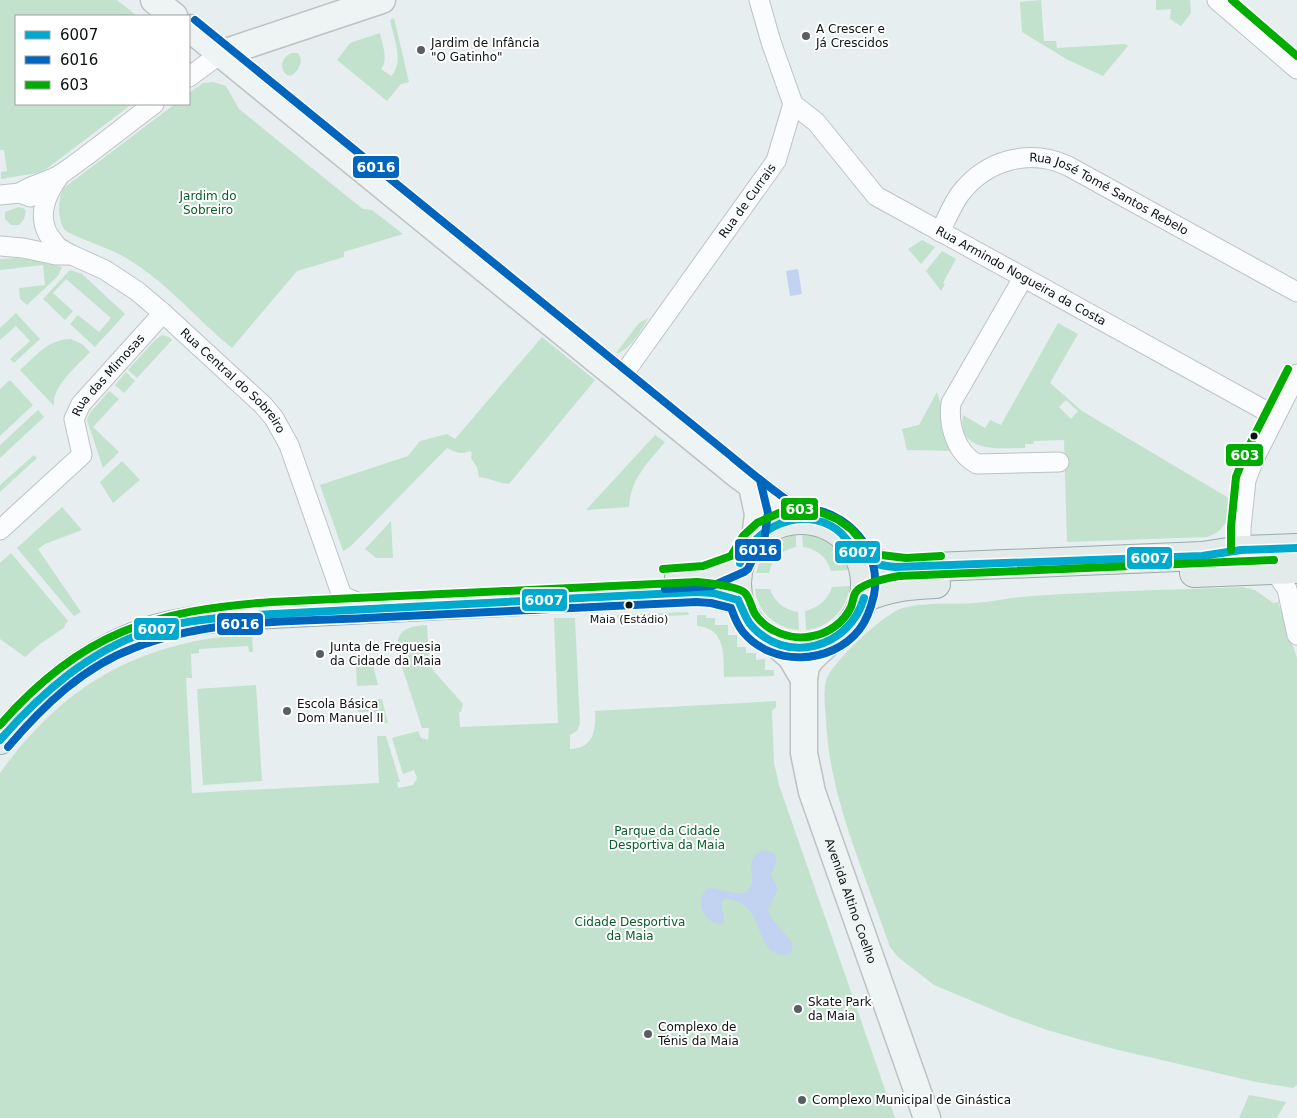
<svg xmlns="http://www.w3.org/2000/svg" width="1297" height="1118" font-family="'DejaVu Sans',sans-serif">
<rect width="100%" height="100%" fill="#e6eef0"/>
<path fill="#c3e2cd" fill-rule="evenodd" d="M0,0h117l20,16h-121v88h116l-87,66 -8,3 -36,6v-7l6,-1 -3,-21h-4z
M1041,0l3,41h12l1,7 68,-4 3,2 -25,30 -35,-16 -46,-28 -2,-30z
M1156,0h34l1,13 -10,13 -11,-7 1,-10 -15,1z
M394,18l15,64 -8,2 -14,17 -50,-41 13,-17 30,-10c2,11 9,27 1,36l10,7c14,-14 2,-40 -1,-56z
M291,53h7l3,6c0,6 -5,16 -12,17 -11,-6 -8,-18 2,-23z
M213,82l13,4 13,23 115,93 9,7 9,1 31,24 -59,18v5l-47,14 -65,77c-38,-31 -70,-72 -115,-95 -10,-5 -47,-18 -52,-23 -8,-9 -8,-34 0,-43l110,-83h14v-11l14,-10z
M19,207l4,1 3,3 -2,8 -5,6h-8l-6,-6v-7z
M922,240l13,7 -14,17 -13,-15z
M942,251l14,8 -13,24 2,1 -4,7 -15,-20z
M16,258l18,2 28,7 -4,9 -31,29 -7,-6 -1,-11 26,-3 -2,-20 -43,5v-11z
M70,270l12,4 43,40 -30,33 -25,-23 8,-9 21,17 12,-14 -45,-39 -13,14 20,18 -8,9 -22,-21z
M16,313l24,26 -26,24 -4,-4 20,-18 -14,-15 -16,14v-12z
M648,318c-4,9 -21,36 -32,35l23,-30z
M1058,323l20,11 -28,49 32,28 150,89c-2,17 -7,32 -25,37l-140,5 -3,-102 -30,1 -1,3h-8v4c-25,0 -68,6 -62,-33l22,13 5,-8 11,5zM1066,400l12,11 -7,8 -12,-12z
M162,335l7,2 3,3 -35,38 -9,-8 27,-30z
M542,337l53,43 -86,104c-11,-1 -20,-6 -30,-7l-2,-10 -6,-9 1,-5 -2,-2c-9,4 -15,1 -23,-3l-96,98 -8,5 -23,-66 88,-29 12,-15 27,-7 8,5z
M71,339l11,5 8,8c-12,13 -39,35 -36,54l-34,-36c16,-14 28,-31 51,-31z
M126,372l9,9 -11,12 -9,-8z
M10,380l23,25 -33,31v-47z
M109,391l10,8 -26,28 26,25 -16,16 -16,-48 3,-7z
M937,392l18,59 -48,-1 -5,-21 17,-4z
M38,410l6,7 -44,41v-13z
M655,435l10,7c-18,22 -34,36 -36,65l-43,3z
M34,455l3,3 -37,34v-7z
M122,461l18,19 -27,23 -13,-21z
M62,507l20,23 -37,14 -7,5 43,63 -7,4 -57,-68z
M391,521l2,37h-17l-11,-9z
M796,535v12c-14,3 -24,12 -27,26h-13c4,-19 20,-35 40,-38z
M802,535c22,0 41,14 47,35l-18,1c-4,-14 -14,-22 -28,-24z
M11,553l57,68 -3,4v2l-25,17 -15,13 -25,-18v-76z
M850,586c-3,23 -21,42 -44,44l-1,-19c13,-3 23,-11 27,-24z
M1243,587l12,3 18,13 5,-1 19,56v427l-4,3 -37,-6 -146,-34 -63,-18 -39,-14 -74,-31 -36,-28 -8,-10c-25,-74 -61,-149 -64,-228 -1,-12 -3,-26 0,-38 4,-17 57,-66 74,-72 24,-8 51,-4 75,-6 19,-1 38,-6 57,-7 70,-5 141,-6 211,-9z
M755,589h15c4,13 15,21 28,23l1,18c-23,-2 -42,-18 -44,-41z
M688,612l1,3 -72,3v-3z
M697,615h9v3h9v7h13v10h9v12h9v6h10v7l9,-1v11h9v6l-50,1c-1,-21 3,-48 -27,-51z
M554,618h21l5,105 -3,8 -7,4v14c24,0 26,-20 25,-38l181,-10v6l-4,4 2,52 5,22 116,333h-895v-345c65,-90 141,-132 252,-139l1,18h-4l-1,-6 -49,3v4l-8,1 1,24h-6l6,115 187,-10 -2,-47h9l14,46h-3l1,6 15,-3 4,-7 -3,-8 -11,4 -11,-36 26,-7 3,7 7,2 1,-12h-7l-24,-73c-4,-24 8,-29 29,-30l2,35 3,9 31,35 -2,8h-2l1,15 98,-4z
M356,665h17l5,20 -21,1z
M256,685l6,96 -59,4 -6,-96z
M382,699l6,24h-12l-1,-11h-17v-12z
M1249,1095l37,7 -9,16h-38z"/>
<path fill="#c1d3f1" d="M798,269l4,25 -12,2 -4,-25z
M766,850l8,4 3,6 -6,15 7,14 -10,21 2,6 23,28 -2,8 -4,3c-37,1 -18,-53 -61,-56l-4,3c-2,9 5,15 1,22 -19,2 -31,-25 -14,-36 13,0 28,9 39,3l5,-11c-4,-13 -4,-27 13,-30z"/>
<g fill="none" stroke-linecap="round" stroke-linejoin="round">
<defs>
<g id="street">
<path d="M1217,0l80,69"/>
<path d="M189,77l31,-23"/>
<path id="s1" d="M793,104l23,18 60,74 399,220"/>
<path d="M60,175c-13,18 -23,38 -12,59 3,4 6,9 10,13 4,3 9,5 13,8"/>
<path d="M20,193c12,-9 29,-11 41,-19 32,-22 62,-47 93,-70"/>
<path d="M0,195l20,-2 10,4"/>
<path id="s2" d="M940,232c6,-12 12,-27 20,-38 26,-34 69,-46 108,-28l229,126"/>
<path id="s3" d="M0,246l23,2 33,7h16l33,15 32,21 26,22 100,92 11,13 15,27 53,151 25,10"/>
<path d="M1023,278l-72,125c-3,22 5,50 26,61l82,-2"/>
<path d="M1297,374l-43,85 -8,21 -5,48v22l33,20 13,19 10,46"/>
<path id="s4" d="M620,379l156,-218 17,-57 -22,-62 -12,-42"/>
<path id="s5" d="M0,530l82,-75 -8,-36 7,-15 82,-91"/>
</g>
<g id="secondary">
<path d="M154,0l20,16"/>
<path d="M189,28l550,448 60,43"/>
<path d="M220,54l162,-54"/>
<path d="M752,486l6,28 -3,24"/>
<path id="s6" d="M829,642l-17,16 -6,8 -2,13v74l8,39 115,326"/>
<path d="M775,643l16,14 13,22"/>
</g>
<path id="primary" d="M737 584a64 64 0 1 1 128 0a64 64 0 1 1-128 0Z
M860,556c16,10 32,11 50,12l292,-12 39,-6 56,-2
M1194,573l103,-4
M679,578l31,-2 30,-13
M864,598c26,-11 45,-13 72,-14
M0,740c41,-49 88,-88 149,-109 28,-9 58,-12 87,-15l460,-24 17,1 25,7"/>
</defs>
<use href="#street" stroke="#bdc3c4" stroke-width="21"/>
<use href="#secondary" stroke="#bdc3c4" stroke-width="29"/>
<use href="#primary" stroke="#98abaa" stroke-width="30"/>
<use href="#street" stroke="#fbfcfd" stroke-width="19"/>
<use href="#secondary" stroke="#eef3f3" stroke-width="26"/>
<use href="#primary" stroke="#e2ebea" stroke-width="28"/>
<defs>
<path id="bus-1" d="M740,563c15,-36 61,-58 96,-34 7,5 11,11 16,17 12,15 25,20 44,21l306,-11 39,-6 56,-2
M738,600c4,8 7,17 12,24 35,42 99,25 114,-26
M0,740c41,-47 89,-89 149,-109 28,-9 58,-12 87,-15l460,-24 17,1 25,7"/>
<path id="bus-2" d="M665,589l47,-3 32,-14 4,-3 7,-15 9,-12 4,-29 -8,-33 -27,-22
M8,747c35,-41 75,-80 126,-99 73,-29 154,-26 231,-30 110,-6 221,-10 331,-16l15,1 20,5c3,8 6,17 12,24 29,35 88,33 116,-2 8,-10 12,-22 15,-35 4,-21 -2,-44 -16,-60 -9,-11 -24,-21 -38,-24 -6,-1 -13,1 -19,-2 -14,-8 -30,-21 -43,-31l-563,-458"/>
<path id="bus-3" d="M1232,0l65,56
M1231,550v-23l5,-50 9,-23 43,-85
M663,569l40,-3 28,-10 12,-20 14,-13 22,-10 18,-4 18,1 22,9 14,10 18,21 12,5 25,3 35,-2
M0,725c80,-92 154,-115 272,-123l425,-20c10,1 41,4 48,11 5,5 6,14 10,21 12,18 37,27 58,22 16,-3 31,-14 38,-29 2,-5 2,-11 5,-15 6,-9 32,-14 43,-16l375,-16"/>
</defs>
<use href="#bus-1" stroke="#fff" stroke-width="11"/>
<use href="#bus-2" stroke="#fff" stroke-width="11"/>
<use href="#bus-3" stroke="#fff" stroke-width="11"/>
<use href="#bus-1" stroke="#00a9ce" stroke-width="8"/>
<use href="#bus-2" stroke="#0065bd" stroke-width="8"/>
<use href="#bus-3" stroke="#00ac00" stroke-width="8"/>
</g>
<g fill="#595f60" stroke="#fff" stroke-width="2">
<circle cx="806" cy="36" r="5"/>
<circle cx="421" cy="50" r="5"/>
<circle cx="320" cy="654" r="5"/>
<circle cx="287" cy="711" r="5"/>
<circle cx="798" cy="1009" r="5"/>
<circle cx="648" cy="1034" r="5"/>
<circle cx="802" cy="1100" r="5"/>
</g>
<g fill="#0d1213" stroke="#fff" stroke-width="2">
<circle cx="1254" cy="436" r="4.5"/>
<circle cx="629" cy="605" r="4.5"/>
</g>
<g text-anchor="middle" stroke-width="4" stroke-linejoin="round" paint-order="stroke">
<g font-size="11" fill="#0d1213" stroke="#fff">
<text x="629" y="623">Maia (Estádio)</text>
</g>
<g font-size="12" fill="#0d1213" stroke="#fff" text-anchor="start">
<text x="816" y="33">A Crescer e<tspan x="816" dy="14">Já Crescidos</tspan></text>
<text x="431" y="47">Jardim de Infância<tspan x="431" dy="14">"O Gatinho"</tspan></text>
<text x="330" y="651">Junta de Freguesia<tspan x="330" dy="14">da Cidade da Maia</tspan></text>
<text x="297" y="708">Escola Básica<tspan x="297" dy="14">Dom Manuel II</tspan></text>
<text x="808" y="1006">Skate Park<tspan x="808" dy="14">da Maia</tspan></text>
<text x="658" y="1031">Complexo de<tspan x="658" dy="14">Ténis da Maia</tspan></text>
<text x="812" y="1104">Complexo Municipal de Ginástica</text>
</g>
<g font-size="12" fill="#075e2a" stroke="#fff">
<text x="208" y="200">Jardim do<tspan x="208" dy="14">Sobreiro</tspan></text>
<text x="667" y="835">Parque da Cidade<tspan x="667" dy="14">Desportiva da Maia</tspan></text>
<text x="630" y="926">Cidade Desportiva<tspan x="630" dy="14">da Maia</tspan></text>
</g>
<g font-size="12" fill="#0d1213" stroke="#fff">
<text dy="4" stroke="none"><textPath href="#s2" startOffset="212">Rua José Tomé Santos Rebelo</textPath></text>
<text dy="4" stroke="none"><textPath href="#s4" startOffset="219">Rua de Currais</textPath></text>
<text dy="4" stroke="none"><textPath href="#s1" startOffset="290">Rua Armindo Nogueira da Costa</textPath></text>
<text dy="4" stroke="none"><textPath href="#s5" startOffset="204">Rua das Mimosas</textPath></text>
<text dy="4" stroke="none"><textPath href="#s3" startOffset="279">Rua Central do Sobreiro</textPath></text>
<text dy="4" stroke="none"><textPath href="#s6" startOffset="276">Avenida Altino Coelho</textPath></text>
</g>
</g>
<g stroke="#fff" stroke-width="2">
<rect x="352" y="155" width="48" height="24" rx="5" fill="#0065bd"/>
<rect x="1225" y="443" width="39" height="24" rx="5" fill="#00ac00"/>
<rect x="780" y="497" width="39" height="24" rx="5" fill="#00ac00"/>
<rect x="734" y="538" width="48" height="24" rx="5" fill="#0065bd"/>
<rect x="834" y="540" width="47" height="24" rx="5" fill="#00a9ce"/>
<rect x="1126" y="546" width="47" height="24" rx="5" fill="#00a9ce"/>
<rect x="521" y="588" width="47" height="24" rx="5" fill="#00a9ce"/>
<rect x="216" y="612" width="48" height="24" rx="5" fill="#0065bd"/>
<rect x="133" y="617" width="47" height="24" rx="5" fill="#00a9ce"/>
</g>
<g font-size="14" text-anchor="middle" font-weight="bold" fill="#fff">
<text x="376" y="172">6016</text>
<text x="1245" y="460">603</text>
<text x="800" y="514">603</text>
<text x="758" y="555">6016</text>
<text x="858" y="557">6007</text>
<text x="1150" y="563">6007</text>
<text x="544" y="605">6007</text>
<text x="240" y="629">6016</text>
<text x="157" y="634">6007</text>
</g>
<rect x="15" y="15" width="175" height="90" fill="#ffffff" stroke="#9ea0a1"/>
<rect x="25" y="31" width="25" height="8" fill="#00a9ce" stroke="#9ea0a1"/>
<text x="60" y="40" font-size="15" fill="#0d1213">6007</text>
<rect x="25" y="56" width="25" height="8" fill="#0065bd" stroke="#9ea0a1"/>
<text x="60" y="65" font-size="15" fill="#0d1213">6016</text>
<rect x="25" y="81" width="25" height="8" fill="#00ac00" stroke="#9ea0a1"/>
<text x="60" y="90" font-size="15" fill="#0d1213">603</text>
</svg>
